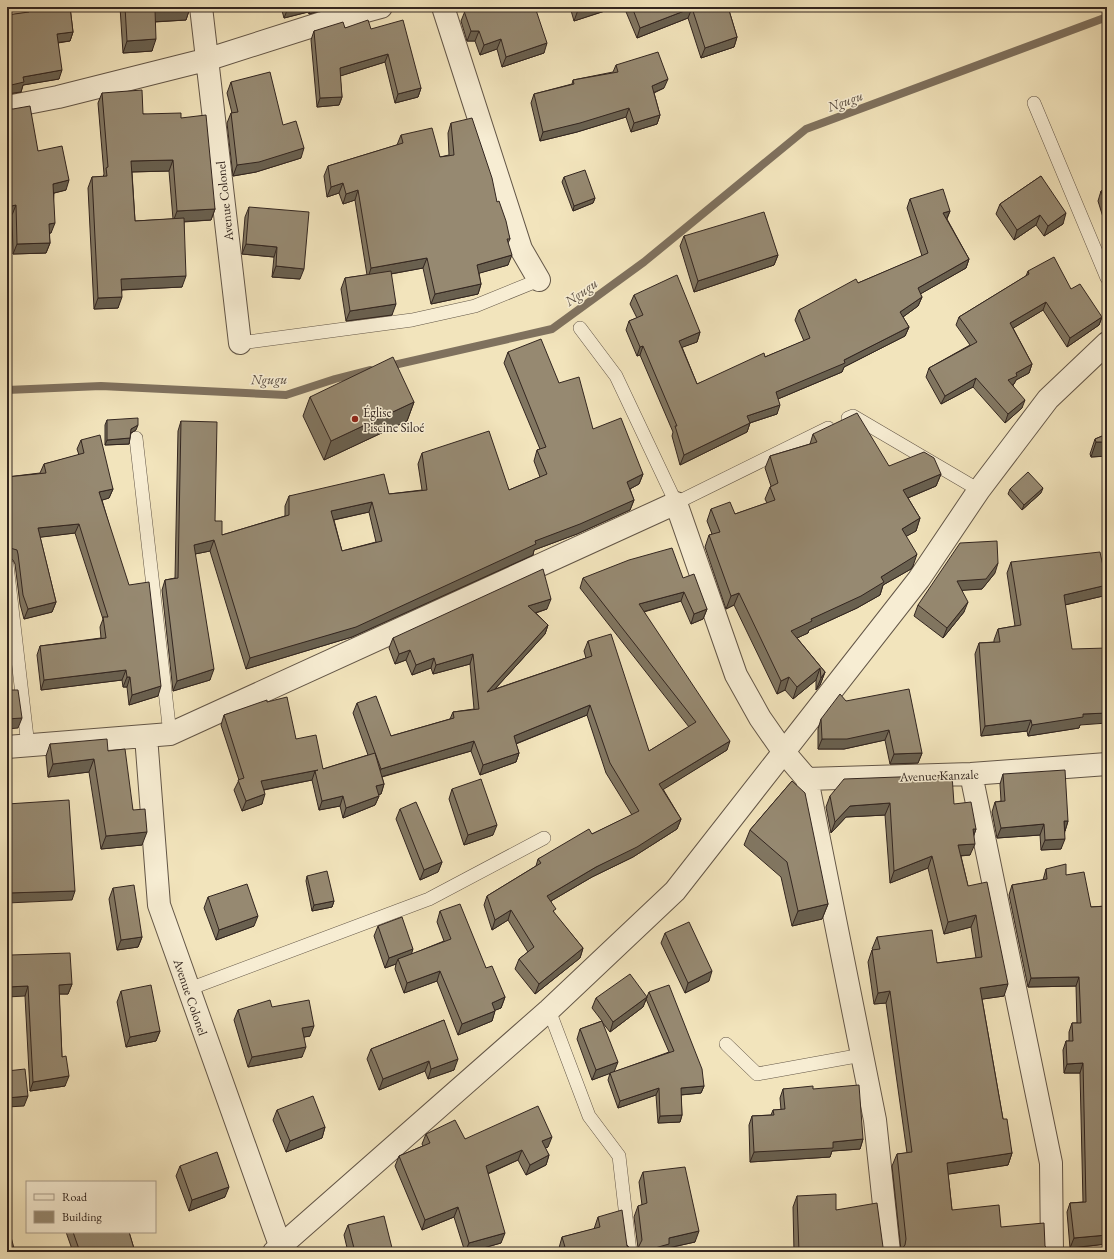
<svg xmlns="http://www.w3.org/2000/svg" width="1114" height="1259" font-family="'EB Garamond',serif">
<rect width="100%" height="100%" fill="#f2e4bc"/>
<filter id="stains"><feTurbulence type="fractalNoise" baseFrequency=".005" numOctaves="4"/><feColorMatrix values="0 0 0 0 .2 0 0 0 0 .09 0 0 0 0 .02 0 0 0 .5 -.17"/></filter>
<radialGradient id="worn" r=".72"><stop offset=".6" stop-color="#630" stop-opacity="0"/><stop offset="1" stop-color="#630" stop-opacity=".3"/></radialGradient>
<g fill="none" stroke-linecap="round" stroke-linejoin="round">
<path stroke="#7f715e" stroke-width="8" d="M385,367l167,-38 92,-67 162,-133 301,-112
M7,390l94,-4 185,9 49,-16 35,-9"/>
<defs>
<path id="service" d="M1034,103l73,175
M580,328l36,48 60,127 152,-75
M240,343l172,-23 63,-14 64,-26
M848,418l5,-2 126,74
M136,438l34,296
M7,565l21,181
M189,989l240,-90 115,-61
M549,1010l40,106 30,40 11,96
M726,1044l31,30 105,-19"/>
<path id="minor" d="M201,7l39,336
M443,7l78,242 18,31
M7,107l51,-10 151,-38 113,-36 59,-16
M146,736l13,169 122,343
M7,747l163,-13 506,-231 60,172 24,43 23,33 24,28 164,-5 136,-10
M971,774l80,389 1,89
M807,779l68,341 14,132"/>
<path id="tertiary" d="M274,1252l275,-242 126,-119 244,-312 60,-89 69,-91 59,-56"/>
</defs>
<use href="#service" stroke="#635647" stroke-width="14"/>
<use href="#minor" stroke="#635647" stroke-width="24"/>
<use href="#tertiary" stroke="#635647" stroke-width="24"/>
<use href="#service" stroke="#f7edd3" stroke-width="13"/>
<use href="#minor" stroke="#f7edd3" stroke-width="22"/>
<use href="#tertiary" stroke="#f7edd3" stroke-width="22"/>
</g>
<path fill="#817661" stroke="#332620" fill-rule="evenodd" d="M24,7h46l3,25 -3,9 -12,2 1,36 -36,6 -2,7 -14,2v-79l18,-2z
M120,7h70l-4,13 -31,2 -3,29 -29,2z
M281,7h52l-24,7 -1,-2 -24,6z
M463,7h72l9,46 -42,14 -5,-18 -17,6 -5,-14h-8l-6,-20 4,-10z
M570,7h47l-43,14z
M624,7h104l9,30 -3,10 -33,11 -13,-40 -51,20z
M345,28l26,1 50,59 -3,9 -23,6 -10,-41 -45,14 2,21 -3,8 -22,2 -6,-67 3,-9z
M616,65l48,23 -10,5 6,22 -3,9 -26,8 -5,-15 -49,15 -37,9 -9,-38 3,-9 38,-10 1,-4 40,-8z
M231,82l70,76 -45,14 -23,4 -6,-53 4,-10h1l-5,-20z
M102,93l41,21 38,4 34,91 -4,11 -27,2 -2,65 -60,3 -4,18 -24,1 -6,-121 4,-11h11l1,-3 -6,-71zM169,171l4,48 -38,2 -3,-49z
M7,108l59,82 -12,3 -3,40h-2l1,10 -4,10 -33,1 -1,-39 -5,1z
M451,123l46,79 13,37 -2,4v22l-29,8 2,11 -3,10 -47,10 -8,-36 -32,6 1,41 -46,6 -5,-32 4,-11 22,-3 -12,-75 -12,4 -4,-11 -12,4 -3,-21 4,-10 69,-21 4,-10 39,22 9,-2 -1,-22z
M1041,176l22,48 -19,12 -8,-11 -22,15 -18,-26 4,-10z
M564,177l31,21 -2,5 -20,8 -11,-29z
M1107,189v41l-9,-29 3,-10z
M910,199l40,12 -3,8 22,40 -3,9 -46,26 2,3 -4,9 -15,11 6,10 -4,9 -61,31 -2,5 -64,27 -1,15 -27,9 -3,9 -67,33 -8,-29 1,-4 -33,-77 -3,1 -11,-26 3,-9 8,-3 -7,-14 4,-9 66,37 -3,10 -15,5 15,37 68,-27 39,-16 -9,-21 4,-10 59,-27 64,-27 -15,-48z
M249,207l51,72 -28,-2 2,-20 -32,-3 3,-37z
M684,236l94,19 -4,10 -80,27 -14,-46z
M1028,271l43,18 31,28 -3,8 -32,22 -24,-37 -30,18 19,36 -3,9 -13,7 -2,4 -1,1 9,23 -17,15 -32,-36 -32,17 -15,-27 3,-9 41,-23 -14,-20 3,-8 67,-41z
M508,352l51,31 34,46 50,45 -4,10 -9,5 4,11 -4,10 -53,24 -43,16 -1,5 -181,82 -106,32 -36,-118 -15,3 15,126 -37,11 -11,-101 3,-10 10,-2 3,-147 3,-10 34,100 7,14 63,-19v-10l4,-10 100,-2 33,-4 -4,-26 4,-11 87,37 31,-13 -6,-16 3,-11 3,-1 -36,-86zM369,512l7,30 -34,9 -8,-31z
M310,397l104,5 -7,19 -83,39 -21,-44z
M107,420l29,10 -5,3 -1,5 -1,6 -24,1v-20z
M813,434l76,32 52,8 -5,12 -28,12 12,20 -4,13 -10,5 7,30 -2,3 -28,16 -3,10 -23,13 -48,22 -1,3 -11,5 28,34 -5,13 -4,5v-10l-23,19 -8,-9 -8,4 -43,-89 -8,4 -21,-62 4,-12 3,-1 -5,-13 4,-12 24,5 32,-11 -2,-4 5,-12 1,-1 -6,-18 5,-12 40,-12z
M1107,434v22l-16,1 -1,-3 5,-15z
M81,440l32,49 -4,9 -7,2 56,196 -29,9 -2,-18h-4l-1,-7 -81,10 -4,-35 3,-9 61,-8 -1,-11 3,-8 -28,-86 -35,4 16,65 -4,10 -28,7 -4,-15 -5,-40 -2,-4 -6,-3v-80l33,-4 4,-9 35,-9 -2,-6z
M1010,489l31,4 -19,17 -14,-16z
M1011,562l92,34 -38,9 15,120 -1,3 -51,8 -1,-5 -46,5 -6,-82 4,-11 15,-1v-2l4,-11 17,-3 -8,-53z
M995,573l-13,16 -20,1 2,22 -21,26 -29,-22 4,-11z
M583,578h100l24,31 -4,10 -12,5 -10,-23 -37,11 83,138 -64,39 18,30 -4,10 -44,28 -41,20 -41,24 3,12 29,35 -3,10 -45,36 -20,-25 4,-10 9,-7 -20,-32 -16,10 -8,-25 3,-9 49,-30 2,-7 54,-25 40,-19 -26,-42 -19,-58 -71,29 3,9 -3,9 -36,13 -9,-24 -89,26 2,7 -3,10h-3l1,2 -4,9 -32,13 -3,-12 -21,4 -7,-30 -48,10 -2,14 -20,7 -8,-21 5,-10 -18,-55 3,-10 43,-13 29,37 27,30 45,-14 -15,-42 4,-10 34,33 59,-17 3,-7 21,-3 -4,-45 -37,10 -2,-6 -19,7 -6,-15 -11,4 -6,-16 4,-10 154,-29 -11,4 12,12 -3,9 -50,55 91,-31 -2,-7 4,-10 61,110 40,-24 -109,-139z
M846,701l76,52 -4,10 -28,1 -5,-24 -41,9h-26v-20l3,-10z
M50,744l58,7 25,59 9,35 -41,4 -12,-77 -41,5 -2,-21z
M1107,768v49l-2,1 -1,-41z
M1003,774l65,47 -3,10 -4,18 -20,1 -1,-15 -43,3 -5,-26 3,-10 6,-1 -1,-17z
M792,781l36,123 -6,15 -30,7 -11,-49 -37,-32 6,-15z
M452,789l41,46 -29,10 -15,-46z
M830,796l124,8 22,25 -2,6 -4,20 -9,1 7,30 36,110 -22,3 21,120 9,34 -4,12 -60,9 4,36 -51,40 -9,-84 5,-12 10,-1 -21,-150 -12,1 -6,-42 4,-12h1l-1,-1 5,-12 60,26 39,-5 -5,-31 -27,7 -16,-66 -38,15 -5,-68 -39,2 -15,16 -5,-26z
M400,809l42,53 -4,10 -18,8 -24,-61z
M1046,869l20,6 25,32 16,-1v338l-37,4 -3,-36 3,-9 13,-1 -3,-129h-16l-1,-23 3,-9h3v-9l3,-9h5l-1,-37 -48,1 -19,-92 3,-10 31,-5z
M307,876l27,25 -2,6 -20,4 -6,-30z
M113,888l29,49 -4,10 -21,3 -8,-51z
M208,897l46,29 -38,14 -12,-32z
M440,911l46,57 19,29 -4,11 -6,2 -3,11 -34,14 -21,-54 -33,12 -9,-24 1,-5 -11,4 -11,-32 4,-10 34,28 32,-13 -7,-19z
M665,933l44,48 -24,12 -24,-50z
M11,955l61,29 -4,10h-9l3,63 3,29 -35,5 -5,-95 -18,-30z
M121,991l39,40 -4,10 -30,6 -9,-45z
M649,992l55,94 -3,7 -20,2 1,20 -2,7 -22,1 -2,-28 -38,13 -10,-28 2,-7 -18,7 -15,-41 3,-10 22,-8 -10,-13 4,-10 51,-1 -4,10 -33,25 -8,-10 12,50 55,-20 -23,-53z
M272,1007l38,29 -6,1 -2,20 -54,10 -14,-47 4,-10z
M444,1020l10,50 -26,9 -3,-8 -46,19 -12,-31 4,-10z
M783,1089h30l50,50 -3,10 -28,2 -2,6 -80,5 -1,-37 3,-9 19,-1 2,-5h8l-1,-12z
M277,1110l48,17 -3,11 -36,14 -13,-32z
M426,1134l39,5 83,8 -3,1 4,7 -3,10 -20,10 -8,-15 -30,14 13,69 -32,9h-4l-11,-35 -32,13 -27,-64 4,-10 24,-10 -1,-2z
M180,1166l45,31 -36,14 -13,-35z
M643,1172l52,70 -27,6 -1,4h-122l14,-4 3,-11 32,-8 4,-12 33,32 7,-1 -4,-31 4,-11 4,-1 -3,-23z
M797,1196l39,14 52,42h3h-97l-1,-45z
M348,1225l45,27h-45l-4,-17z
M66,1232h63l6,20h-62z"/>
<path fill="#69604f" stroke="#332620" d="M290,7h20l-2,5 -24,6 4,-10z
M311,7h22l-24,7z
M588,7h29l-43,14 4,-11z
M891,7h7l-8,3z
M190,8l-4,12 -36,2 5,-12z
M692,8l-4,10 -51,20 3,-10z
M471,31h8l-4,10h-8z
M73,32l-3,9 -17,2 4,-9z
M737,37l-3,10 -33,11 4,-10z
M156,39l-4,12 -29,2 4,-12z
M501,39l-4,10 -17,6 4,-10z
M547,43l-3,10 -42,14 4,-10z
M388,54l-3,8 -48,15 3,-9z
M62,70l-3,9 -36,6 -2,7 -14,2v-8l16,-9z
M668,79l-4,9 -16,7 4,-9z
M421,88l-3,9 -23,6 3,-9z
M342,97l-3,8 -22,2 3,-9z
M629,108l-3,9 -49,15 -37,9 3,-9z
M660,115l-3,9 -26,8 3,-9z
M304,148l-3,10 -45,14 -23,4 4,-11z
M173,160l-4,11 -42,1 4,-11z
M69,180l-3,10 -16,4 3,-10z
M343,183l-4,10 -12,4 4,-10z
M358,190l-3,10 -12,4 3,-10z
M595,198l-2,5 -20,8 1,-5z
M16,205l-4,10 -5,1v-9z
M215,209l-4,11 -38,2 4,-11z
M950,211l-4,9 -3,-7z
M1066,213l-3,11 -19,12 4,-10z
M1040,215l-4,10 -22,15 3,-10z
M55,223l-4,10 -6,1 4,-10z
M50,243l-4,10 -33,1 4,-10z
M246,244l31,3 -3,10 -32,-3z
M512,255l-4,10 -35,10 4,-10z
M778,255l-4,10 -80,27 4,-11z
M427,258l-4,10 -55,10 3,-10z
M969,259l-3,9 -51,29 3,-9z
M276,266l28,3 -4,10 -28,-2z
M186,276l-4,11 -65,3 4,-11z
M481,284l-3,10 -47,10 4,-10z
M122,297l-4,11 -24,1 4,-11z
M922,297l-4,9 -22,16 4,-10z
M1046,302l-3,8 -36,22 3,-9z
M396,304l-4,11 -46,6 4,-10z
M1102,317l-3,8 -32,22 3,-9z
M909,327l-4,9 -61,31 -2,5 -69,29 3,-9 68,-32z
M700,332l-3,10 -22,8 4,-9z
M643,346l-3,9 -3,1 3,-9z
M1032,364l-3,9 -13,7 -2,4 -9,5 3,-9 8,-7z
M976,378l-3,9 -32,17 4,-8z
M1025,400l-3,8 -17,15 3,-9z
M414,402l-7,19 -83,39 7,-19z
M780,405l-3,9 -34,11 4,-9z
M750,423l-3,9 -67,33 4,-10z
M138,425l-2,5 -7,4 2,-5z
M130,438l-1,6 -24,1 2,-5z
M1096,442h11v14l-16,1z
M643,474l-4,10 -15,8 3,-10z
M941,474l-5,12 -38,16 5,-12z
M1043,488l-2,5 -19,17 2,-5z
M113,489l-4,9 -13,4 3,-10z
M634,500l-4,10 -53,24 -43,16 -1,5 -181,82 -106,32 4,-11z
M372,502l-3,10 -41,9 3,-10z
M920,518l-4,13 -18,10 4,-12z
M79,524l-4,9 -41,5 4,-10z
M214,540l-4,11 -20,4 4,-10z
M10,548l-3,8v-7z
M917,554l-4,12 -2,3 -28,16 -3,10 -23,13 -48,22 -1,3 -22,10 5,-12 90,-54z
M998,563l-3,10 -13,16 -29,2 4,-10z
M1107,585l-4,11 -43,10 4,-11z
M684,592l-3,9 -46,13 4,-10z
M739,593l-5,12 -8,4 5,-13z
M551,599l-4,10 -22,7 3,-10z
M56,602l-4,10 -28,7 4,-10z
M968,602l-4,10 -21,26 4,-10z
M707,609l-4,10 -12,5 3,-10z
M548,625l-3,9 -61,67 3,-9z
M410,650l-4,10 -11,4 4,-10z
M473,654l-3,10 -37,10 3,-9z
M434,658l-3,10 -19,7 4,-10z
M820,668l-4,12 -23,19 4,-12z
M214,669l-4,11 -37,11 4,-10z
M126,670l-4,10 -81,10 3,-10z
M825,672l-5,13 -4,5 5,-12z
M127,677h3l-3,10h-4z
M789,677l-4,13 -8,4 4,-13z
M161,686l-3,10 -29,9 3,-10z
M590,705l-3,10 -77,31 4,-10z
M1107,713v10l-27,2 -1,3 -51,8 4,-11 51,-11z
M22,718l-4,10 -11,1v-10z
M1031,720l-4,11 -46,5 4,-10z
M889,730l-4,10 -41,9h-26l4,-10z
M474,741l-3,10 -94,27 4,-9z
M730,741l-3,9 -71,44 3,-10z
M519,753l-3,9 -36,13 3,-10z
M922,753l-4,10 -28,1 4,-10z
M94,759l-5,13 -41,5 5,-13z
M318,770l-3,1 -3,9 -55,11 4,-10z
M384,784l-3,10 -8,2 3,-10z
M265,794l-3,10 -20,7 4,-10z
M343,796l-3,10 -21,4 3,-9z
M379,796l-4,9 -32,13 3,-10z
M890,803l-5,12 -39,2 -15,16 4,-11 15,-16z
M681,819l-4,10 -44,28 -41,20 -48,28 3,-9 49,-29z
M1064,821h4l-3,10z
M1044,824l-4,11 -43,3 4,-10z
M497,825l-4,10 -29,10 4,-10z
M973,829h3l-4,11z
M147,832l-5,13 -41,4 5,-13z
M1065,839l-4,10 -20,1 4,-10z
M975,844l-5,11 -16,1 4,-11z
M932,856l-4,12 -38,15 4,-12z
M442,862l-4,10 -18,8 4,-10z
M75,891l-3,9 -65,3v-10z
M334,901l-2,6 -20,4 2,-6z
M828,904l-6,15 -30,7 6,-15z
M511,910l-3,10 -16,10 3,-10z
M976,915l-5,12 -27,7 4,-12z
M258,916l-4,10 -38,14 3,-10z
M142,937l-4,10 -21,3 4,-10z
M583,948l-3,10 -45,36 4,-10z
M413,949l-3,10h-12l-2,5 -11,4 4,-10z
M440,971l-3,10 -33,12 3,-10z
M712,971l-3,10 -24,12 3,-10z
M1079,977l-3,9 -48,1 3,-9z
M72,984l-4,10h-13l4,-9z
M1008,984l-4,12 -28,4 4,-12z
M28,986l-3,10 -18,1v-10z
M890,991l-4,12 -12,1 4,-11z
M505,997l-4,11 -13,5 4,-10z
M647,997l-4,10 -33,25 3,-10z
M495,1011l-3,10 -34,14 4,-11z
M314,1026l-4,10 -12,2 4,-10z
M160,1031l-4,10 -30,6 4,-10z
M306,1047l-4,10 -54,10 4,-10z
M458,1059l-4,11 -26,9 3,-10z
M429,1061l-4,10 -46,19 4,-11z
M618,1062l-4,10 -22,8 4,-10z
M1083,1063l-3,10h-16l3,-9z
M69,1076l-4,10 -35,5 3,-9z
M704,1086l-3,7 -22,2 2,-7z
M659,1088l-3,7 -38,13 2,-7z
M28,1096l-4,10 -17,1v-9z
M682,1115l-2,7 -22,1 2,-7z
M325,1127l-3,11 -36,14 4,-11z
M552,1137l-4,10 -10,4 4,-10z
M863,1139l-3,10 -28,2 -2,6 -80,5 4,-10 79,-10z
M522,1150l-4,10 -36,16 4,-10z
M1012,1153l-4,12 -65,10 4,-12z
M549,1155l-3,10 -20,10 4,-10z
M229,1187l-4,10 -36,14 3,-11z
M458,1207l-4,10 -32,13 3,-10z
M699,1231l-4,11 -27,6 -1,4h-26l28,-14z
M505,1233l-4,10 -32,9h-4l4,-9z
M1107,1235v9l-37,4 4,-10z"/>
<path fill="#968971" stroke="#332620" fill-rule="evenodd" d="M29,7h41l3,25 -16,2 5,36 -39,7 1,5 -17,4v-71l22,-3z
M125,7h65v1l-35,2 1,29 -29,2z
M470,7h65l12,36 -41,14 -5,-18 -17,6 -5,-14h-8l-7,-20h8z
M577,7h11l-10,3z
M632,7h96l9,30 -32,11 -13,-40 -52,20z
M368,20l3,9 32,-9 18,68 -23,6 -10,-40 -48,14 2,29 -22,1 -6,-67 29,-9 2,6z
M658,52l10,27 -16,7 8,29 -26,8 -5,-15 -49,15 -37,9 -9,-38 40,-10 -1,-4 45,-8 -2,-7z
M270,72l13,53 13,-4 8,27 -45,14 -22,3 -6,-52 7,-1 -7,-30z
M142,90l1,24 38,-1v5l25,-3 9,94 -38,2 -4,-51 -42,1 4,60 49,-3 2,58 -65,3 1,18 -24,1 -6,-121 15,-1 -1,-8 2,-1 -6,-74z
M30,106l8,45 24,-5 7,34 -16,4 2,39 -6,1 1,19 -33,1 -1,-39 -9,2v-76l3,-1 -3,-12v-10l6,1z
M472,118l20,60 5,24 2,-1 7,20 4,18h-3l5,16 -35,10 4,19 -46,10 -8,-36 -56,10 -13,-78 -12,4 -3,-11 -12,4 -3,-21 75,-23 -2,-8 31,-7 8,29 14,-2 -3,-32z
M585,170l10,28 -21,8 -10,-29z
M1041,176l25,37 -18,13 -8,-11 -23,15 -17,-26z
M943,189l7,22 -7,2 26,46 -51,29 4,9 -22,15 9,15 -65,33 1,3 -69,29 4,13 -33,11 3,7 -66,32 -9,-29h2l-34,-80 -3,1 -11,-26 14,-6 -9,-20 43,-20 23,57 -21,9 18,43 67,-31 1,4 45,-19 -11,-28 57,-31 2,4 70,-30 -18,-54z
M1107,189v20l-6,-18z
M249,207l60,5 -5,57 -28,-3 1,-19 -31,-3z
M764,212l14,43 -80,26 -14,-45z
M1054,257l17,32 9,-5 22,33 -32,21 -24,-36 -36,21 22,41 -16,9 1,3 -9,4 17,20 -17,14 -32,-36 -31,18 -16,-28 48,-26 -18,-25 70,-43 -1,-3z
M391,271l5,33 -46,7 -5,-33z
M541,339l18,44 20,-6 14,52 28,-11 22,56 -16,8 7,18 -54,24 -45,17 1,3 -180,83 -106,31 -36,-118 -20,5 20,124 -37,12 -12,-101 13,-2 3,-157 36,1 -2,99h7v14l67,-20v-19l95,-22 5,20 38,-4 -5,-37 67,-22 20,59 38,-16 -10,-24 9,-3 -38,-95zM372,502l10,39 -40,10 -11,-40z
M393,357l21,45 -83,39 -21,-44z
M857,413l32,53 35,-14 10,6 7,16 -38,16 17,28 -18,11 15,25 -2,2 -34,21 3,5 -23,14 -50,23 1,2 -21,10 34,41 -4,6 -1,-10 -23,19 -8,-10 -8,4 -42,-88 -8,3 -22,-61 11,-3 -9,-23 19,-7 5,12 40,-14 -5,-13 8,-4 -8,-27 47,-14 -4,-8z
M138,418v7l-7,4 -1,9 -23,2v-20z
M1107,434v8h-11l-1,-3z
M100,435l13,54 -14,3 30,93 20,-3 12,104 -29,9 -2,-18h-3l-1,-7 -82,10 -4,-34 66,-8 -3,-21h5l-29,-93 -41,4 18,74 -28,7 -5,-14 -5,-41 -1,-4 -7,-2 -3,1v-72l39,-4 -2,-9 40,-11 -3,-13z
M1028,472l15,16 -19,17 -14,-16z
M997,541l1,22 -12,16 -29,2 11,21 -21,26 -29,-23 42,-62z
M672,548l11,30 11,-4 13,35 -13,5 -10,-22 -45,12 91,137 -71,43 22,35 -44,28 -41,20 -49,29 9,13 -3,2 30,37 -44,36 -20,-25 15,-12 -23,-37 -16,10 -8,-24 54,-33 -3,-4 51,-30 3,5 47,-23 -29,-48 -20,-58 -76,31 5,17 -36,12 -9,-24 -93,28 -24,-66 19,-7 15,40 63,-18 -1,-6 26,-3 -6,-55 -37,11 -2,-7 -18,7 -6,-15 -11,4 -6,-16 150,-69 8,30 -23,7 20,19 -61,67 105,-36 -4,-15 23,-7 38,117 47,-29 -113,-144 46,-18z
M1100,552l7,33 -43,10 8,54 35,-1v65l-24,1v3l-51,8 -1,-5 -46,6 -6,-83 21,-1 -2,-13 23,-4 -10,-63z
M909,689l13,64 -28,1 -5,-24 -42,9h-25l-1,-20 19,-25 6,7z
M7,690h11l4,28 -15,1z
M287,697l9,42 20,-4 7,34 52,-16 9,31 -8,2 3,10 -33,12 -3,-12 -21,5 -7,-30 3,-1 -57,11 4,13 -19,7 -8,-21 6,-2 -20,-63 43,-15v2z
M107,739l1,12 17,-2 8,61 12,-1 2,23 -41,4 -12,-77 -41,5 -3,-20z
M1065,770l3,51h-4l1,18 -20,1 -1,-16 -43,4 -6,-26 10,-1 -2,-27z
M952,775l2,29 17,-2 5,27h-3l2,15 -17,1 10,41 19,-4 21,102 -28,4 23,131h4l5,34 -65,10 5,47 47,-5 2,22 43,-4 1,23 5,5 3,1h-157l5,-2 4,-5 1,-6 -9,-85 15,-2 -22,-161 -12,2 -6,-43 8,-1 -3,-12 55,-7 5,33 45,-6 -6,-42 -28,7 -16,-66 -38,15 -4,-68 -40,3 -15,16 -5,-26 14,-17z
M481,779l16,46 -29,10 -16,-46z
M792,781l13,12 23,111 -30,7 -11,-49 -37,-32z
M69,800l6,91 -68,2v-89z
M416,802l26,60 -18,8 -24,-61z
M1066,864v11l18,-3 7,35 16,-1v329l-33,3 -4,-35 16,-1 -3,-139 -16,1 -1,-23h7l-1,-18h9l-2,-46 -48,1 -19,-93 35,-6 -1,-10z
M327,871l7,30 -20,4 -7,-29z
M247,884l11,32 -39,14 -11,-33z
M134,885l8,52 -21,3 -8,-52z
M460,904l26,64 6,-2 13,31 -13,6 3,8 -33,13 -22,-53 -33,12 -9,-24 53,-20 -11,-28z
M402,917l11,32 -24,9 -11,-32z
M689,922l23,49 -24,12 -23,-50z
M70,953l2,31 -13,1 3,72 4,-1 3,20 -36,6 -5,-96 -21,1v-21h4v-11z
M630,974l17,23 -34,25 -17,-24z
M151,985l9,46 -30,6 -9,-46z
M669,985l33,84 2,17 -23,2 1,27 -22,1 -1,-28 -39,13 -10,-28 64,-22 -25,-59z
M270,1000l2,7 37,-7 5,26 -12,2 4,19 -54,10 -14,-47z
M444,1020l14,39 -27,10 -2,-8 -46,18 -12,-30z
M602,1021l16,41 -22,8 -16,-41z
M25,1069l3,27 -21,2v-27z
M859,1085l4,54 -30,3v6l-79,4 -2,-36 22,-1 -1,-5 12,-1 -2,-20 30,-3v3z
M313,1096l12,31 -35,14 -13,-31z
M538,1106l14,31 -10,4 7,14 -19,10 -8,-15 -36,16 19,67 -36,10 -11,-36 -33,13 -26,-64 31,-13 -4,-9 29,-14 10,19z
M217,1152l12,35 -37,13 -12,-34z
M685,1167l14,64 -30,7v6l-28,8h-96l20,-5 -3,-10 38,-10 -2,-10 24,-7 5,36 4,3 7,-1 4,-8 -4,-34 9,-3 -4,-31z
M836,1194v16l41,-7 6,44 5,5h3h-92l-2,-56z
M384,1216l9,36h-38l-7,-27z
M7,1222l8,30h-8z
M73,1232h56l6,20h-55z"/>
<circle fill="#8f2418" stroke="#f7edd3" stroke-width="1.5" cx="355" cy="419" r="4"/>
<g text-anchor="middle" stroke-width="3" stroke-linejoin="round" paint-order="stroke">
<g font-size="13" fill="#332620" stroke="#f7edd3">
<text transform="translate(224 201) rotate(-96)" y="5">Avenue Colonel</text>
<text transform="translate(939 775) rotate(-2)" y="5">Avenue Kanzale</text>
<text transform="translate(191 997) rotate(71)" y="5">Avenue Colonel</text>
</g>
<g font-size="13" fill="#332620" stroke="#f7edd3" text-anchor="start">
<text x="363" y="417">Église<tspan x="363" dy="15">Piscine Siloé</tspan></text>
</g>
<g font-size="14" font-style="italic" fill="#594c3f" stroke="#f7edd3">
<text transform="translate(845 101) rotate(-20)" y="5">Ngugu</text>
<text transform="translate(581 292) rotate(-36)" y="5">Ngugu</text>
<text transform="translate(269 379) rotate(-1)" y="5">Ngugu</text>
</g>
</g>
<rect width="1114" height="1259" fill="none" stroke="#f2e4bc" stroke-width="24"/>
<rect x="8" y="8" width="1098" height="1243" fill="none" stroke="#332620" stroke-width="2"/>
<rect x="12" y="12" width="1090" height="1235" fill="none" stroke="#332620"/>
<rect x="26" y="1181" width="130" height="52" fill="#f7edd3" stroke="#a99d8b"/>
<rect x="34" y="1194" width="20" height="6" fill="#f7edd3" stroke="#a99d8b"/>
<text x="62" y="1201" font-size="12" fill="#332620">Road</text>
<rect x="34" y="1211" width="20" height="12" fill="#968971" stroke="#a99d8b"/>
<text x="62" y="1221" font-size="12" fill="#332620">Building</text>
<rect width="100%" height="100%" filter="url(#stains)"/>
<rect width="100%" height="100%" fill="url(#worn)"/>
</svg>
